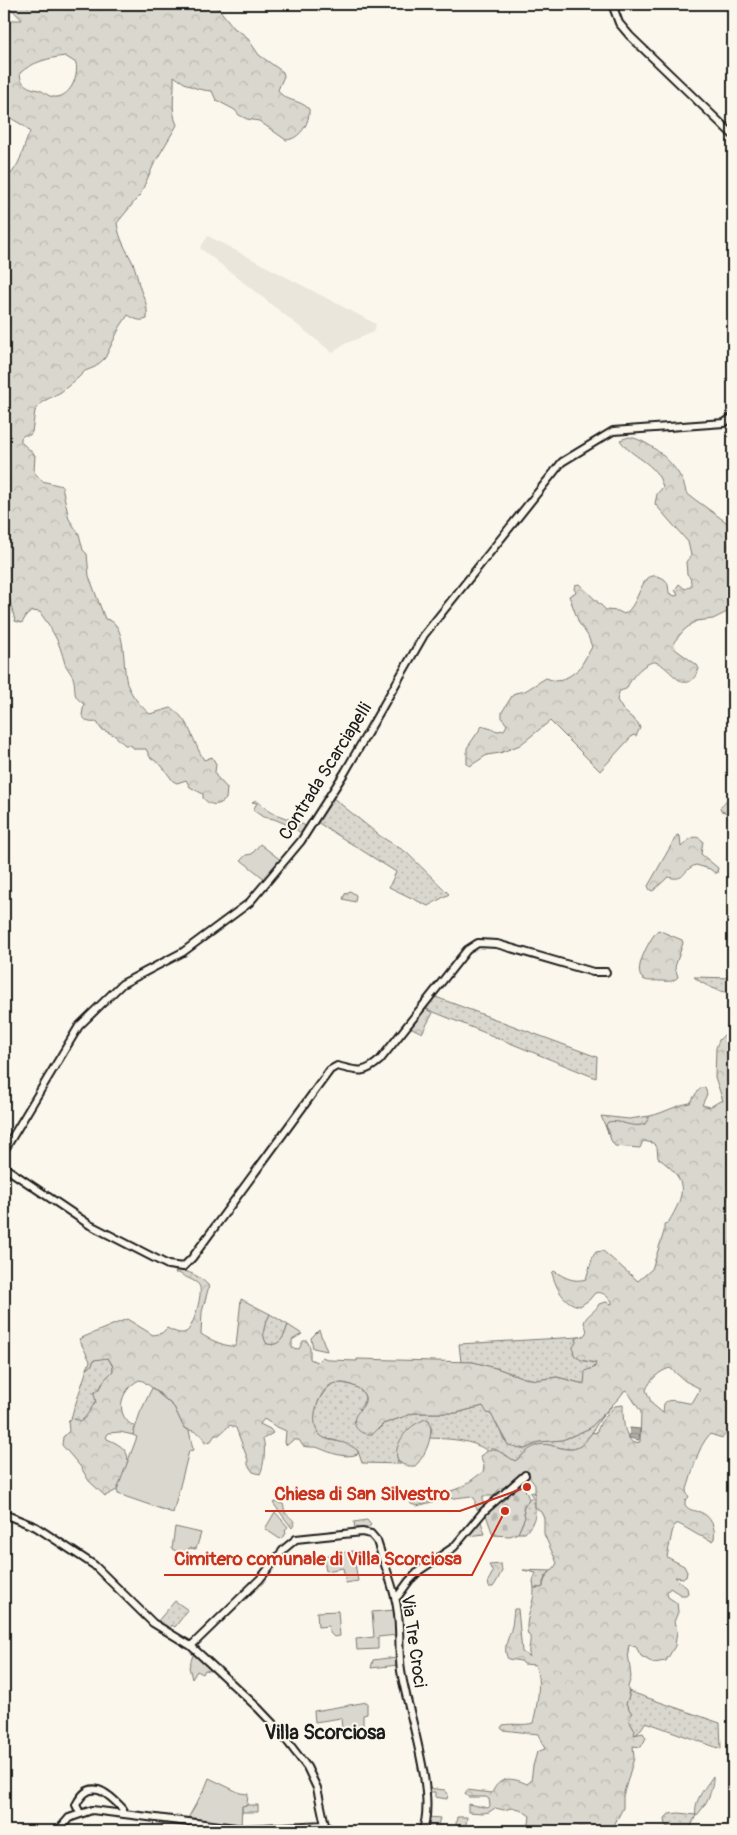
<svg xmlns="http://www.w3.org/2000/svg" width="737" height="1835" font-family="Pangolin,sans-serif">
<defs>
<pattern id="grass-dots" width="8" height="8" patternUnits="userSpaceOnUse" patternTransform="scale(1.25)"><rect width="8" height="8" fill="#dad7ce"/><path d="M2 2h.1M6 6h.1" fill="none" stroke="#bab8b0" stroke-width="1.8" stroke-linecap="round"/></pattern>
<pattern id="forest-crowns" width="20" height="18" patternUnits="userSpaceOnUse" patternTransform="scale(1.25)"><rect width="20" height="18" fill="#dad7ce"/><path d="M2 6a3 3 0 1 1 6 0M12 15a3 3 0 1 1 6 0" fill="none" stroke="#bab8b0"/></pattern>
<pattern id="cemetery-stones" width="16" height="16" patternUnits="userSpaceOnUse" patternTransform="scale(1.25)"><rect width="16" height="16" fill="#dad7ce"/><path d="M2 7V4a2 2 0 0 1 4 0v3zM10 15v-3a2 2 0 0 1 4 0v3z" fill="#bab8b0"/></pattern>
<pattern id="water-rules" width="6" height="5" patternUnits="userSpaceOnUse" patternTransform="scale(1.25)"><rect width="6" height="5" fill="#afaca5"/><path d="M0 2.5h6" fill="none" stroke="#96938d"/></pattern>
</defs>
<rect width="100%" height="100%" fill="#fbf7ec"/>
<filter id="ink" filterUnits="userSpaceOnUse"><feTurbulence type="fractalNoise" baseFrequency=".02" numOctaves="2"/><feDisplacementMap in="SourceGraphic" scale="10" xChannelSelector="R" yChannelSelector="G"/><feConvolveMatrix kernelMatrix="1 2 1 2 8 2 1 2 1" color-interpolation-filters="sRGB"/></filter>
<g filter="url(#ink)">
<path fill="#eae6dc" d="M208,236l168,88 -2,8 -32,13 -9,8 -133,-105z"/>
<path fill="url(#grass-dots)" stroke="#7b7a75" d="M332,797l48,39 26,16 43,42 -21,12 -39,-19 7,-15 -79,-50z
M694,977l39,1v15c-12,0 -30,-8 -39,-16z
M433,996l164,61 -1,21 -172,-70z
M601,1116l28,3 21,-3 -2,6c-9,6 -20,4 -30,0l-12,6 4,9z
M270,1314l18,11c-4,11 -7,22 -21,19 -7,-10 -2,-20 3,-30z
M579,1337l-3,2 5,21 15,3v3l-2,2 -4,1 -6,15 -27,-7 -20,3 -13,-2 -25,-9 -26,-7h-12l-2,-18z
M103,1358h5l5,9v4c-3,5 -9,8 -11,13 -5,11 -9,29 -21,37l-10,-3 16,-49 4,-3 3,-6z
M341,1383c15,2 33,10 18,26l20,21 4,-6 31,-11h42l27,-7 12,13 9,21 21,9 14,-7 23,-2 10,-4 18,-8 22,-22c-5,6 -11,11 -15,18 -4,6 -7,14 -13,19 -14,15 -31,-3 -47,3 -9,3 -14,10 -22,15l-24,-12 -3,2c-17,-12 -39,-12 -59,-13l3,-9 -7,-10 -6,4 -22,38 4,3 -39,-1 -4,-12c-7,-3 -14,-8 -21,-10 -5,-2 -11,-1 -15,-4 -17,-11 -4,-42 8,-51 3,-3 7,-3 11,-3z
M533,1492l2,1c-1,18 4,25 -10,40h-7l7,-16 -2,-8 6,-10 4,-2 -3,-4z
M367,1520l4,5 -4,3 -12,2 -1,-8z
M523,1570l28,1c-6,4 -8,9 -8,16l-3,1h-6l-1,-7 3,-8z
M175,1601l13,9 -13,17 -3,-2 -3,5 -12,-8z
M628,1691l92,32 1,26 -75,-27 -8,11 -5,3v-8l-4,-7 1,-10 -4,-7 3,-8z
M679,1813l17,2 -7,16h-9l-14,-5 -1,-8 4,-4z"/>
<path fill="url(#forest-crowns)" stroke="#7b7a75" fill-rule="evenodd" d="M7,4h208l19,24 12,8 13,19 24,17 1,4 -6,14c6,12 22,9 31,19 1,14 -9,30 -23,31l-27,-19 -12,-2 -8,-4 -4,-5 -19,-10 -4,-9c-16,-1 -26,-6 -38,-15 1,16 -4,34 3,49l-23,39 -14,31 -23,28c2,16 9,26 16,40 3,7 4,14 6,22 5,16 9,16 8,34 -8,3 -12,0 -19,-4l-8,12 -15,31 -10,9 -10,4 -7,7 -17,14 -19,10 -7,9 -3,21 -2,3h-6l-3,3v4l14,13 -1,17 8,9 20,5 7,33 10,15 4,16 4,4 2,22 16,43c24,2 16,51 23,67 4,10 13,21 22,28l21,-6c20,13 21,33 33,52l8,-3 4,7 -1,8 1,4 11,12 -1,11c-8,8 -16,7 -23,-1v-4l-13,-7 -4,-7 -9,3 -4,-2 -11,-15 -12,-9 -4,-8h-11l-5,-4h-5l-11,-10 -13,-6 -4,-7c-8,1 -11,0 -15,-7l2,-11c-12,-8 -8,-11 -10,-23 -1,-6 -6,-11 -9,-17 -3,-11 -6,-22 -13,-33 -3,-7 -8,-12 -12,-19l-8,-1 -6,5 -4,7 -7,-2 -11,-46v-403l7,2c12,-15 11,-25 19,-42l-6,-6 -20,-12v-85l8,-9h10zM65,56l11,7c3,13 -6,36 -23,34 -6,-1 -9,-6 -14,-7 -10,-2 -19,-5 -19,-17 12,-11 29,-15 45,-17z
M629,437c22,3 55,33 57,56l47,34v82l-20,10 -17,2 -12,9 -10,12 1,7 22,16 2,4c-15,34 -30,-8 -46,-7 -9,2 -19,12 -23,20 -1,1 -3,6 -4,7 -2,1 -5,1 -7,3l-2,8 6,10 15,13 2,5 -4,8 -3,-1 -33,36 -50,-50 -30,24 -20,8 -13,2 -17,11 -3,-2v-16l15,-22 16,5 6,-1 3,-5 -5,-7v-6l10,-16 3,-3 10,-2 21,-13 9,3 7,-1 9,-5 8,-6 13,-22 -4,-11 -9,-13 -10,-27 7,-4 -2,-3 1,-4 4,-1 27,26 12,1 6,3c17,-9 15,-45 36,-37 9,3 8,9 9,16l6,3 3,-1 -3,-5 4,-6 6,5 6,-3c0,-5 0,-8 -4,-12l-1,-12 5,-7 -3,-13 -33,-38 2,-10 6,-7c-7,-26 -32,-29 -43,-47z
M730,796l3,1v22l-8,-7 -4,-1 -1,-3z
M256,800l14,12 34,13 3,3 -4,7 -10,-8 -19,-8 -11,-2 -10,-7 4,-7 -5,-1z
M677,835l3,1 1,11c7,-6 13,-15 22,-6l-2,13 17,14 -1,5h-2l-5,-4 -14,-4c-15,5 -9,17 -28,12l-15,14 -3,-1 -2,-4z
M350,891l6,4 -1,7 -12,-3 2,-5z
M658,930l24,10 1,3 -8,24 3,10c-6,6 -11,4 -18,4 -7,-1 -14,2 -19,-4 -7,-10 10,-40 17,-47z
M424,1008l9,5 -11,20 -12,-6z
M733,1026v325l-3,5 1,3 2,1v46l-4,4c0,15 7,16 -7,28l-12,-4c-14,15 -17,39 -24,58l3,5 -4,4v4c5,6 8,5 15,7 11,4 16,16 14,27l-2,2 -14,-6 -19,-11h-3l-3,4 -6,29 17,9 3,6 -1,5 -3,1 -8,-1 12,11 1,5 -2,2h-5l-11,-7 -3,4 1,5 9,6 1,9 -4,10 3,9 -2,15 -9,15 -13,2 -12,-7 -5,-9 -7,-2 -1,7 3,25 -3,10 1,9 -3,8 6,10 -3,7 6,10 -1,4 9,-2 3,5 -5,9 -8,-1 1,12 -11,38v12l-12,23h-83l2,-15 -10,-7 -9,-1 -7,2 -9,-2 -6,4 -6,1 -15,-1v-8l20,4 2,-2 -1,-7 -3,-2h-18l-3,-3 2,-4 25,3c7,-17 20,-16 35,-9l4,-3 2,-15 4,-14 8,-3 -7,-15 -35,-4 -2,-2 2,-3c10,-2 20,1 30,-2 4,-16 9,-42 2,-58l-11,-1 -3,-3 -13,-2c-6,-11 1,-21 4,-33 1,-5 1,-11 2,-17h4l4,43 8,5c-3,-7 1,-13 0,-20 -1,-2 -3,-4 -3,-7 -1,-15 8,-28 7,-42h6l3,-1c1,-13 9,-14 14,-24l-13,-29v-16l-3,-6 -6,-5v-22l-5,-7 -1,-6c-9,3 -18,7 -22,14l-8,3 -5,7h-11v10l-5,4 -3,-4v-7l-4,-3 -32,4 -22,6 -6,-2 -2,-5c14,-13 29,-3 45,-9 12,-4 18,-11 29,-18l1,-6 -4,-10 11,-7h4l20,12c8,-5 13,-13 23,-16 16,-4 30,12 45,-1 4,-4 6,-9 10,-12l3,1 5,-11 14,-16 8,-1c0,13 0,29 10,38l7,-1 1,-30 -13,-20 -3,-2 -6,8 -29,30 -18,8 -10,4 -23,2 -14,7 -17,-4 -17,-31 -4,-1 -4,-7 -27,7h-42l-31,11 -10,10c-10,1 -21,-4 -18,-17 2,-5 7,-8 9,-13 6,-12 -11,-20 -21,-21 -3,0 -8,0 -11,1 -14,7 -24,39 -12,51 9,9 25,3 38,16v3c-13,5 -27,-1 -39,-6 -5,-2 -10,0 -16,-2l-4,-6h-6l-6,5 -2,-2 1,-12 -11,-5 -11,-7 -4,5 10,5 3,4 -10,6c3,7 1,28 -3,35l-7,-2 -5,-7v-5l-12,-32 -6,-3 -11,10h-4l-4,6 -6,2c-3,-12 -11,-11 -21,-15l-10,-21 -16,-15 -15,-11 -4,-1c-20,11 -25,36 -4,47l-2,8 -13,-3 -12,1 -2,2 1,4c32,13 20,25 10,51l-12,6 -16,-15 -9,-15 -18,-21 1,-8 6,-6 -1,-10 3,-3 10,3c7,-4 8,-13 15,-18l-2,-10 7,-6 4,-8 8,-8v-5l-5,-8 -14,2 -3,6 -4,3 3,-8 -11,-22 48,-20 26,16 9,-2 5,-5c6,3 13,7 19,4 7,-3 18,-41 13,-47 -4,-5 -15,-8 -20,-12h-4l1,-3c12,0 25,7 33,16l-7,26 -1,22c7,5 27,14 35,12l5,-47 29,15c-5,10 -10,20 -3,30 14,3 17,-8 21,-19l14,9 -10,6v8l7,1 4,-8h4l3,6v12l7,3 5,-5 8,3 27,1v-2l116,3 26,7 25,9 13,2 20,-3 27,7 1,-12 2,-2 7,-2 2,-5 -15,-3 -7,-5 -1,-8 4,-6 -1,-2 3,-2 4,-1c6,-4 3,-8 1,-13 2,-9 11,-10 15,-19l7,-2 6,2v-3c-6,-5 -9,-10 -17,-8l-6,7 -9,6c-16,-2 -24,-18 -28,-33l2,-2c10,6 19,12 32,8l7,-23 3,-4 7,-1 35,30 14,-12 12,-37v-8l4,-1c18,-30 21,-43 -10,-65l-1,-11 -4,-4 -10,-2 -3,7 -25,-2 -4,-6 -5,-15 2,-3c12,-3 24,7 37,2l5,-8c14,-3 26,-11 40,-13 5,-6 6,-14 15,-16l2,7 -5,11 8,2 10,-6h3l-8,-24 1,-29 3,-8zM670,1368l15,13 14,7v3l-7,12c-7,1 -25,-7 -28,1 -1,3 0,6 -1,9l-11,-9 -6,-14c4,-10 13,-19 24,-22z
M425,1419l4,1c6,14 -4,37 -14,46 -27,2 -20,-23 -7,-36 4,-5 12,-8 17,-11z
M276,1502l7,2c1,2 1,5 2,8 4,7 13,7 7,16l-19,-25z
M480,1519l5,15 -17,2h-1z
M501,1564l1,7c-3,5 -5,11 -9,16h-4l-1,-6 5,-9 -4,-7z
M713,1776c1,13 -7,30 -17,40 -3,-15 9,-28 17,-40z
M242,1805h16v7h-16z"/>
<path fill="url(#cemetery-stones)" stroke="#7b7a75" d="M522,1482l7,17 -6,10 2,8 -7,16 -8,3 -17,-1 -8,-23z"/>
<path fill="#dad7ce" stroke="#7b7a75" d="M260,844l22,17 -16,19 -25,-20 5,-5 6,-1z
M319,1330l8,21 -14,-3 -2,-10z
M152,1388l22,19 10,21 5,2 4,20 -4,1 -16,62 -55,-19 -1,-4 20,-53 -4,-2 7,-22z
M275,1512l13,15 -3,3 1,4 -6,5 -15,-10z
M175,1527l26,6 -5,16 -7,-1 -3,8 -14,-7z
M353,1551l5,30 -12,2 -3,-15 -17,3 -3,-15z
M394,1610l3,25 -19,2v12l-21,1 -1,-11 18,-2 -2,-25z
M338,1611l2,25 -6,1 -4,-4 -1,-7 -11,1 -1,-15z
M194,1652l22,19 -1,1 -10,-2 -2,4 -6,-3 -5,8 -3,-12z
M388,1658l9,1 1,6 -27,3 2,-8z
M367,1702v12l-4,1v13l-21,2 -1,-12 -26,4 -1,-11z
M209,1778l31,15 8,1 -1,11 -5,1 -1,20 -53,-8 17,-30z
M427,1788l18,2 3,4 -1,5 -12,-2v-5h-8z
M429,1817l11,1 -2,7 15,3v3l-27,-4z
M457,1817h10l-2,14h-10z"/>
<path fill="url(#water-rules)" stroke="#74726e" d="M630,1428l10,1 -1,11 -10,-2z"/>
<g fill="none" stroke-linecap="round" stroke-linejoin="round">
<defs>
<path id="minor" d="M612,4l7,19 11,13 103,99
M4,1151l75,-125 43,-42 61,-32 66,-49 52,-62 44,-69 79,-137 138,-173 51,-31 111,-8 9,-6
M4,1167l86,58 78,40 15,2 9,-9 138,-188 7,-4c21,5 26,9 43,-6l87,-110 11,-7 19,1 96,28h13
M4,1514l32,13 58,38 59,58 38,23 67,62 19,20 30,39 10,21 8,37
M395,1597l3,-1 11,-15 11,-11 34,-23 30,-36 41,-36
M191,1646l69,-67 24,-30 12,-10 66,-7 9,2 6,7c6,20 17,46 20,66 4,21 1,43 4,64 6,38 37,127 21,160
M80,1813l-4,-8c14,-28 31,-13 47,4l-1,5
M58,1831l11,-13 23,-8 152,19 81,-4 7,6"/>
</defs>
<use href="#minor" stroke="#1c1c1c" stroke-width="10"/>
<use href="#minor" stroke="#fbf7ec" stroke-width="6"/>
</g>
</g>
<g text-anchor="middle" stroke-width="4" stroke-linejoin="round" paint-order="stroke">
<g font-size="18" fill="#1c1c1c" stroke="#fbf7ec">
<text transform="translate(325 771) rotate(-58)" y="6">Contrada Scarciapelli</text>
<text transform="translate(414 1641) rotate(82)" y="6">Via Tre Croci</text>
</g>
<g font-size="20" font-weight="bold" fill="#1c1c1c" stroke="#fbf7ec">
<text x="325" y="1739">Villa Scorciosa</text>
</g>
</g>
<path fill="none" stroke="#c8321e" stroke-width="2" d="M527 1487L460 1511H265M505 1511L472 1575H164"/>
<g fill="#c8321e" stroke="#fbf7ec" stroke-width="2">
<circle cx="527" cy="1487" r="5"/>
<circle cx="505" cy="1511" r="5"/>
</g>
<g font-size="19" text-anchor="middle" font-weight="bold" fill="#c8321e" stroke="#fbf7ec" stroke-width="4" stroke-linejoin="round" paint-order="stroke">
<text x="362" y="1500">Chiesa di San Silvestro</text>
<text x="318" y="1565">Cimitero comunale di Villa Scorciosa</text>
</g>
<rect width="737" height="1835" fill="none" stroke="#fbf7ec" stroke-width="20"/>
<rect x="10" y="10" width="717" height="1815" fill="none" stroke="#1c1c1c" stroke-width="2" filter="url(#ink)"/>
</svg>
